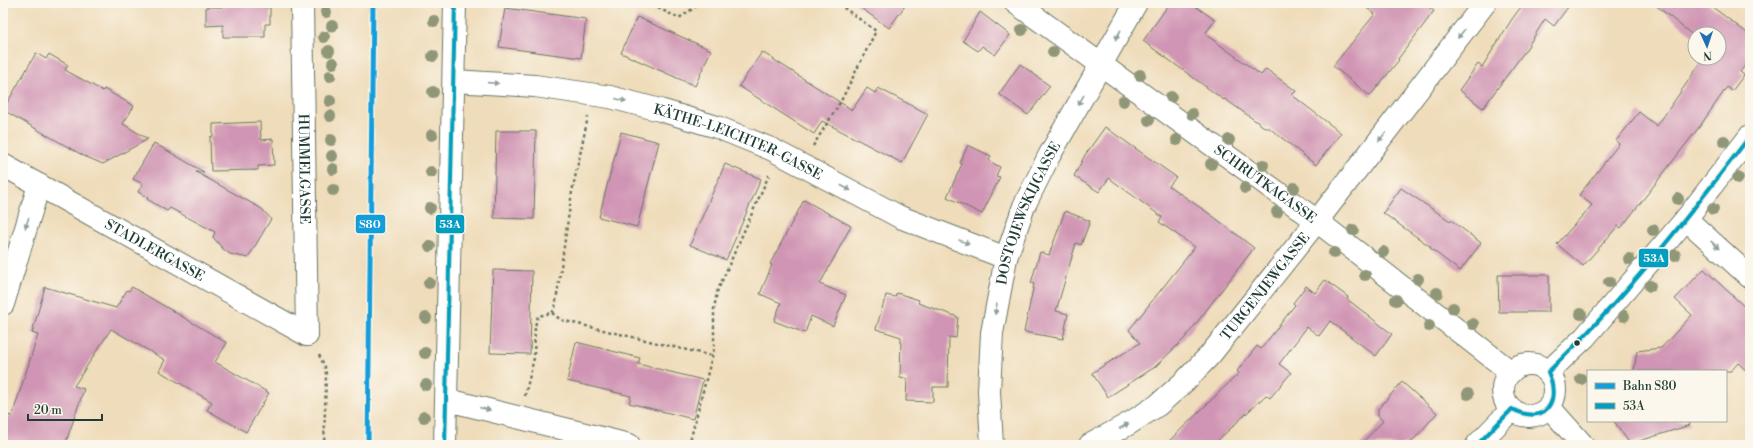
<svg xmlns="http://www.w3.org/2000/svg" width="1753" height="448" font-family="'Libre Bodoni',serif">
<rect width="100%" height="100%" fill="#fbf7ec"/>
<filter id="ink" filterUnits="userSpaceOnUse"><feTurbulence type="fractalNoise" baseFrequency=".025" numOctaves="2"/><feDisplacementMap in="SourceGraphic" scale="8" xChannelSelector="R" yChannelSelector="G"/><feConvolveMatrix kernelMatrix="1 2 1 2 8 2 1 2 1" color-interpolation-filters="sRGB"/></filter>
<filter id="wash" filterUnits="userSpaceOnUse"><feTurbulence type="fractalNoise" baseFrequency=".012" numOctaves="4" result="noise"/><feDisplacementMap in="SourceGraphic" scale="16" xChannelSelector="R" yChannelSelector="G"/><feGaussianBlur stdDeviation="0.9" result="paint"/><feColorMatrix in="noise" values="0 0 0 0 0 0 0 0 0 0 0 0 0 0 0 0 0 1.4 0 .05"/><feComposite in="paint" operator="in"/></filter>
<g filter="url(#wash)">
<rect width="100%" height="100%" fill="#efdcba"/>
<g id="blocks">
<path fill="#d095b4" d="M265,3v4h5v17h-5v13h-42v-12l-17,1v-19h17v-3z
M854,3h53l-18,25z
M1170,3h21l24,17 -10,14 56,41 5,-6 30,22 -4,4 49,38 -25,32 -48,-38 -1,2 -42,-30 -1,1 -81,-59z
M1360,3h63l11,8 -36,48 1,1 -29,36 -37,-30 42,-52z
M1524,3h47l-17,23 -9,-7 -20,32 -42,57 -24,-18 19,-26 4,3 30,-48z
M1653,3h54l43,32v24l-10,13 4,3 -12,16 -5,-4 -27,39 -79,102 -3,-2 -35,40 -26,-22 35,-39 -13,-10 40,-51 -3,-3 23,-29 18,14 47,-68h15v-24h-24v3z
M505,8l81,11 -5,39 -82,-11z
M980,12l30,23 -15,20 -13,-9 -4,5 -15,-10z
M637,17l74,33 -16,36 -74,-33z
M762,52l90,58 15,-22 8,5 3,-5 50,26 -26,49 -80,-42 -8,13 -75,-48z
M36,53l10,6 3,-5 19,11 -3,5 38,21 1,-2 30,17 -11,18 25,15 -45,25 -19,-8 -81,-46z
M1020,64l30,22 -22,29 -29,-21z
M260,122l1,18 12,-1 1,26 -16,1v4l-47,1 -1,-34 3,-1v-12z
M1105,127l71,50 -7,9 45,31 40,31 -69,90 -30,29 -47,30 -16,-24 48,-30 -11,-13 66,-83 -36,-25 3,-5 -53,-39 -10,14 -25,-16 11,-21z
M496,131h40l-2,88 -40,-1z
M621,132l38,10 -22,85 -38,-10z
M154,143l50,29h-8l66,37 9,10 -23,39 -18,-4 -7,-5 -10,-12 2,-5 -45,-24 -3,3 -20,-12 1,-1 -10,-6 5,-8 -10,-5z
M968,145l23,11 -2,5 11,6 -4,9 4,1 -18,37 -35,-17 15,-33 -2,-1z
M725,164l36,15 -35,81 -36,-15z
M1401,188l49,33 1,-1 30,23 -21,28 -30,-23 1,-1 -48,-34z
M804,200l47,26 -31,58 26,11 -13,31 -22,-10 -6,17 -31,-12 7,-18 -21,-9 12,-29 -2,-1z
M1065,211l25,10 -9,24 -5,-2 -20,68 12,3 -5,25 -39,-7 10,-48 -3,-1 9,-31 9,3z
M1704,269l46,43v62l-12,-11 -7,8h-97l3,-20 24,-3 31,-33 -17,-16z
M493,270l39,1 -2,83 -40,-1z
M1498,275h51v37h-50z
M1325,280l23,17 -1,2 45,35 -16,22 -46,-35 -11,15 -12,-9 -28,37 12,9 -21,25 -4,-3 -53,50h-48l74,-72 -2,-2 20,-25 4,3 34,-44 -2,-2 13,-17 9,7z
M45,287l71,21 11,-18 2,1 3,-4 95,56 -12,19 54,31 -23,39 -39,-22 5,-8 -53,-31 6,-11 -54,-31 -37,57 10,3 -19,56h-62v-16l4,-14 5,1 26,-81 -6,-2z
M897,293l22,7 -1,3 40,14 -2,21 -7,-1 -1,50h-15v15l-27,-1 1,-22 -7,-1 1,-41 -25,-8 10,-34 9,2z
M576,342l64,16 -2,6 65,16 -10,39 -64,-16 2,-7 -64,-15z
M1402,382l35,31 -28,32h-49l23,-24 -5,-5v-7z
M1614,421h75l1,4 -60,19z"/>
</g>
</g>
<g filter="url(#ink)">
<use href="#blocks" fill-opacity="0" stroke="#687563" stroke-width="1"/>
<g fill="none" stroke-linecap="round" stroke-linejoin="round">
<defs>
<g id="minor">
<path id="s1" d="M302,3l5,332"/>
<path id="s2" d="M1016,3l301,218 194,151"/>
<path id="s3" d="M454,81l81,5 75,11 50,13 57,17 54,22 129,68 106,41"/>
<path id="s4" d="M3,165l304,170"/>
<path d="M1686,219l64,58"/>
<path d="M3,304l36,-119"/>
<circle cx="1529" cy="390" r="26"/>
<path d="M1548,372l37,-35 101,-118 64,-83"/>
<path d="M447,402l13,1 169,42"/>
<path d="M1549,407l34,38"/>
<path d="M445,445l10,-442"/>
<path id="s5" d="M992,445l-3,-54 3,-58 14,-75 18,-52 25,-50 87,-153"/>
<path id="s6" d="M1090,445l40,-22 28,-18 27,-24 25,-26 107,-134 168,-218"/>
<path d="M1477,445l35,-36"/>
</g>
</defs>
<use href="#minor" stroke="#687563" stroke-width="24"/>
<path stroke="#687563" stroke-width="2.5" stroke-dasharray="3 3" stroke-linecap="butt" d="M647,3l32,15 22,-15
M813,146l28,-45 35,-70 -39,-28
M552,313l9,7 151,36
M319,355l6,12 1,7 -2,71
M525,396l9,-38 1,-32 3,-10 14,-3 3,-5 17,-116 16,-75
M689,445l25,-96v-40l3,-17 52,-117
M1536,445v-4"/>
<use href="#minor" stroke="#fff" stroke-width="22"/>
<defs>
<path id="bus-1" d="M1548,372c75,-71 139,-154 202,-236
M1512,409c32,17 50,-6 36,-37
M445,445l10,-442
M1477,445l35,-36"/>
</defs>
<use href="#bus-1" stroke="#fbf7ec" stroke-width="7"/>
<use href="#bus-1" stroke="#039ebf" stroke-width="4"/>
<defs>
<path id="rail-1" d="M368,445l5,-442"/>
</defs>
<use href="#rail-1" stroke="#fbf7ec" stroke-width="8"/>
<use href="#rail-1" stroke="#159dd9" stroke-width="5"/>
</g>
<g fill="#909778">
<circle cx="326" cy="12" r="6"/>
<circle cx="434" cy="21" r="6"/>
<circle cx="332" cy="26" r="6"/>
<circle cx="1022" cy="30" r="6"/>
<circle cx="324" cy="37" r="6"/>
<circle cx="329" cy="51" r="6"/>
<circle cx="1053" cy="52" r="6"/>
<circle cx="433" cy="56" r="6"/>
<circle cx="333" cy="63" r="6"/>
<circle cx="1140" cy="75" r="6"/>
<circle cx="330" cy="76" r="6"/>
<circle cx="433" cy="92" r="6"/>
<circle cx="1171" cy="97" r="6"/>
<circle cx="330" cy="101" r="6"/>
<circle cx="1123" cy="101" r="6"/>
<circle cx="1192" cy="114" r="6"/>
<circle cx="330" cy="116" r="6"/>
<circle cx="1149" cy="120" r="6"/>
<circle cx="432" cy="135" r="6"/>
<circle cx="331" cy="140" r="6"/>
<circle cx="1177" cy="140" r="6"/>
<circle cx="1229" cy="140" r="6"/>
<circle cx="1724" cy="141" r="6"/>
<circle cx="332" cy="156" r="6"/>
<circle cx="1211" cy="164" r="6"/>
<circle cx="1263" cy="165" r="6"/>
<circle cx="333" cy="169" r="6"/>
<circle cx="431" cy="172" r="6"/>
<circle cx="1738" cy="178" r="6"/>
<circle cx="1245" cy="188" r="6"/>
<circle cx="1294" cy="188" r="6"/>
<circle cx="333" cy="190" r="6"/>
<circle cx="1678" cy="199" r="6"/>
<circle cx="430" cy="208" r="6"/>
<circle cx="1713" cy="209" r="6"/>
<circle cx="1277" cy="212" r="6"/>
<circle cx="1353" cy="230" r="6"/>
<circle cx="1653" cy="230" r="6"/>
<circle cx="430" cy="246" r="6"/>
<circle cx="1383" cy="252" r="6"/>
<circle cx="1334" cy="253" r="6"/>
<circle cx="1675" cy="255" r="6"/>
<circle cx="1629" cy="259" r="6"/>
<circle cx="1365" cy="275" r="6"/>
<circle cx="1418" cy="279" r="6"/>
<circle cx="1609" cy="282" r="6"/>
<circle cx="429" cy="283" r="6"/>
<circle cx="1650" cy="286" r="6"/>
<circle cx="1437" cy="293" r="6"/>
<circle cx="1396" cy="300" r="6"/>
<circle cx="1453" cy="308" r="6"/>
<circle cx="1581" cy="314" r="6"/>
<circle cx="1624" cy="316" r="6"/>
<circle cx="426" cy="318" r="6"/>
<circle cx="1473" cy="324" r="6"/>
<circle cx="1429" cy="326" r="6"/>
<circle cx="425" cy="353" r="6"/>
<circle cx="1581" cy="379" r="6"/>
<circle cx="426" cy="385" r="6"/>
<circle cx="1468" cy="394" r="6"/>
<circle cx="424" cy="417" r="6"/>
</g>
<defs><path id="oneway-solid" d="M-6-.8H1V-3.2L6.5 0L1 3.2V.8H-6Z"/></defs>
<g fill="#8f9e9a">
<use href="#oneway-solid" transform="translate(1461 34) rotate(128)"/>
<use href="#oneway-solid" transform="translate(1118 35) rotate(119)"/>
<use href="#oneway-solid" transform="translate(493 83) rotate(4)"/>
<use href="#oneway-solid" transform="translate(621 100) rotate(14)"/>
<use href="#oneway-solid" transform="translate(1081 100) rotate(120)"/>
<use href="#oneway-solid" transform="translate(1382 137) rotate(128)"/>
<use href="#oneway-solid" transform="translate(846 188) rotate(28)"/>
<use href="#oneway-solid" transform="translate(27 223) rotate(107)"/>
<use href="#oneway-solid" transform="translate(964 242) rotate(22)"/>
<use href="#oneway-solid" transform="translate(1715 245) rotate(43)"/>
<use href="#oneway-solid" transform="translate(996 309) rotate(100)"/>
<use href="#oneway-solid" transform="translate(485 409) rotate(14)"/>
<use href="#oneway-solid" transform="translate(1124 426) rotate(-30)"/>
</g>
</g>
<circle fill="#1f3d34" stroke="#fbf7ec" stroke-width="1.5" cx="1577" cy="343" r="3.5"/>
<g text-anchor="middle" stroke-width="3" stroke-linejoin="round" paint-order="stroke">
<g font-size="14" fill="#1f3d34" stroke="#fbf7ec">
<text dy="5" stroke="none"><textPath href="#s3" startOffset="293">KÄTHE-LEICHTER-GASSE</textPath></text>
<text dy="5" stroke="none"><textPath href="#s1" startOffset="166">HUMMELGASSE</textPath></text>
<text dy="5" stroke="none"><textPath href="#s2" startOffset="308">SCHRUTKAGASSE</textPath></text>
<text dy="5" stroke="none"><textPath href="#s5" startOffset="238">DOSTOJEWSKIJGASSE</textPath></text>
<text dy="5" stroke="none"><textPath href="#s4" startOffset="174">STADLERGASSE</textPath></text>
<text dy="5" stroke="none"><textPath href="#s6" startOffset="239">TURGENJEWGASSE</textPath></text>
</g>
</g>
<g stroke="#fbf7ec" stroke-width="1.5">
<rect x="355" y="214" width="31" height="20" rx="4" fill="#159dd9"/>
<rect x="435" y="214" width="30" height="20" rx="4" fill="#039ebf"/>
<rect x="1638" y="248" width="31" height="20" rx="4" fill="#039ebf"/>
</g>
<g font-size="11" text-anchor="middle" font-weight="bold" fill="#fff">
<text x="370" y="228">S80</text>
<text x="450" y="228">53A</text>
<text x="1654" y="262">53A</text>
</g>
<rect width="1753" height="448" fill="none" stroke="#fbf7ec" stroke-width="16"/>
<rect x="1587" y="370" width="140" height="52" fill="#fbf7ec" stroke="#a3ada2"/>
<rect x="1595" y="383" width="20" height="6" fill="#159dd9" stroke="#a3ada2"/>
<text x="1623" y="390" font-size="12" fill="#1f3d34">Bahn S80</text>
<rect x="1595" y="403" width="20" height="6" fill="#039ebf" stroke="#a3ada2"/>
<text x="1623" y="410" font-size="12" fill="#1f3d34">53A</text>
<g transform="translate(1707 46) rotate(177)"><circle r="19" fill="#fbf7ec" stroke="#a3ada2"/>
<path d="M0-3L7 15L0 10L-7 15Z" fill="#1f6fb2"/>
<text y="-6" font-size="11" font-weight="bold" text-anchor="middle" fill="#1f3d34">N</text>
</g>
<path d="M28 414v6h74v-6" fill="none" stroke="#1f3d34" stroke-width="2"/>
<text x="34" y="414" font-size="12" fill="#1f3d34" stroke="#fbf7ec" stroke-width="3" paint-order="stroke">20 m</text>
</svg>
